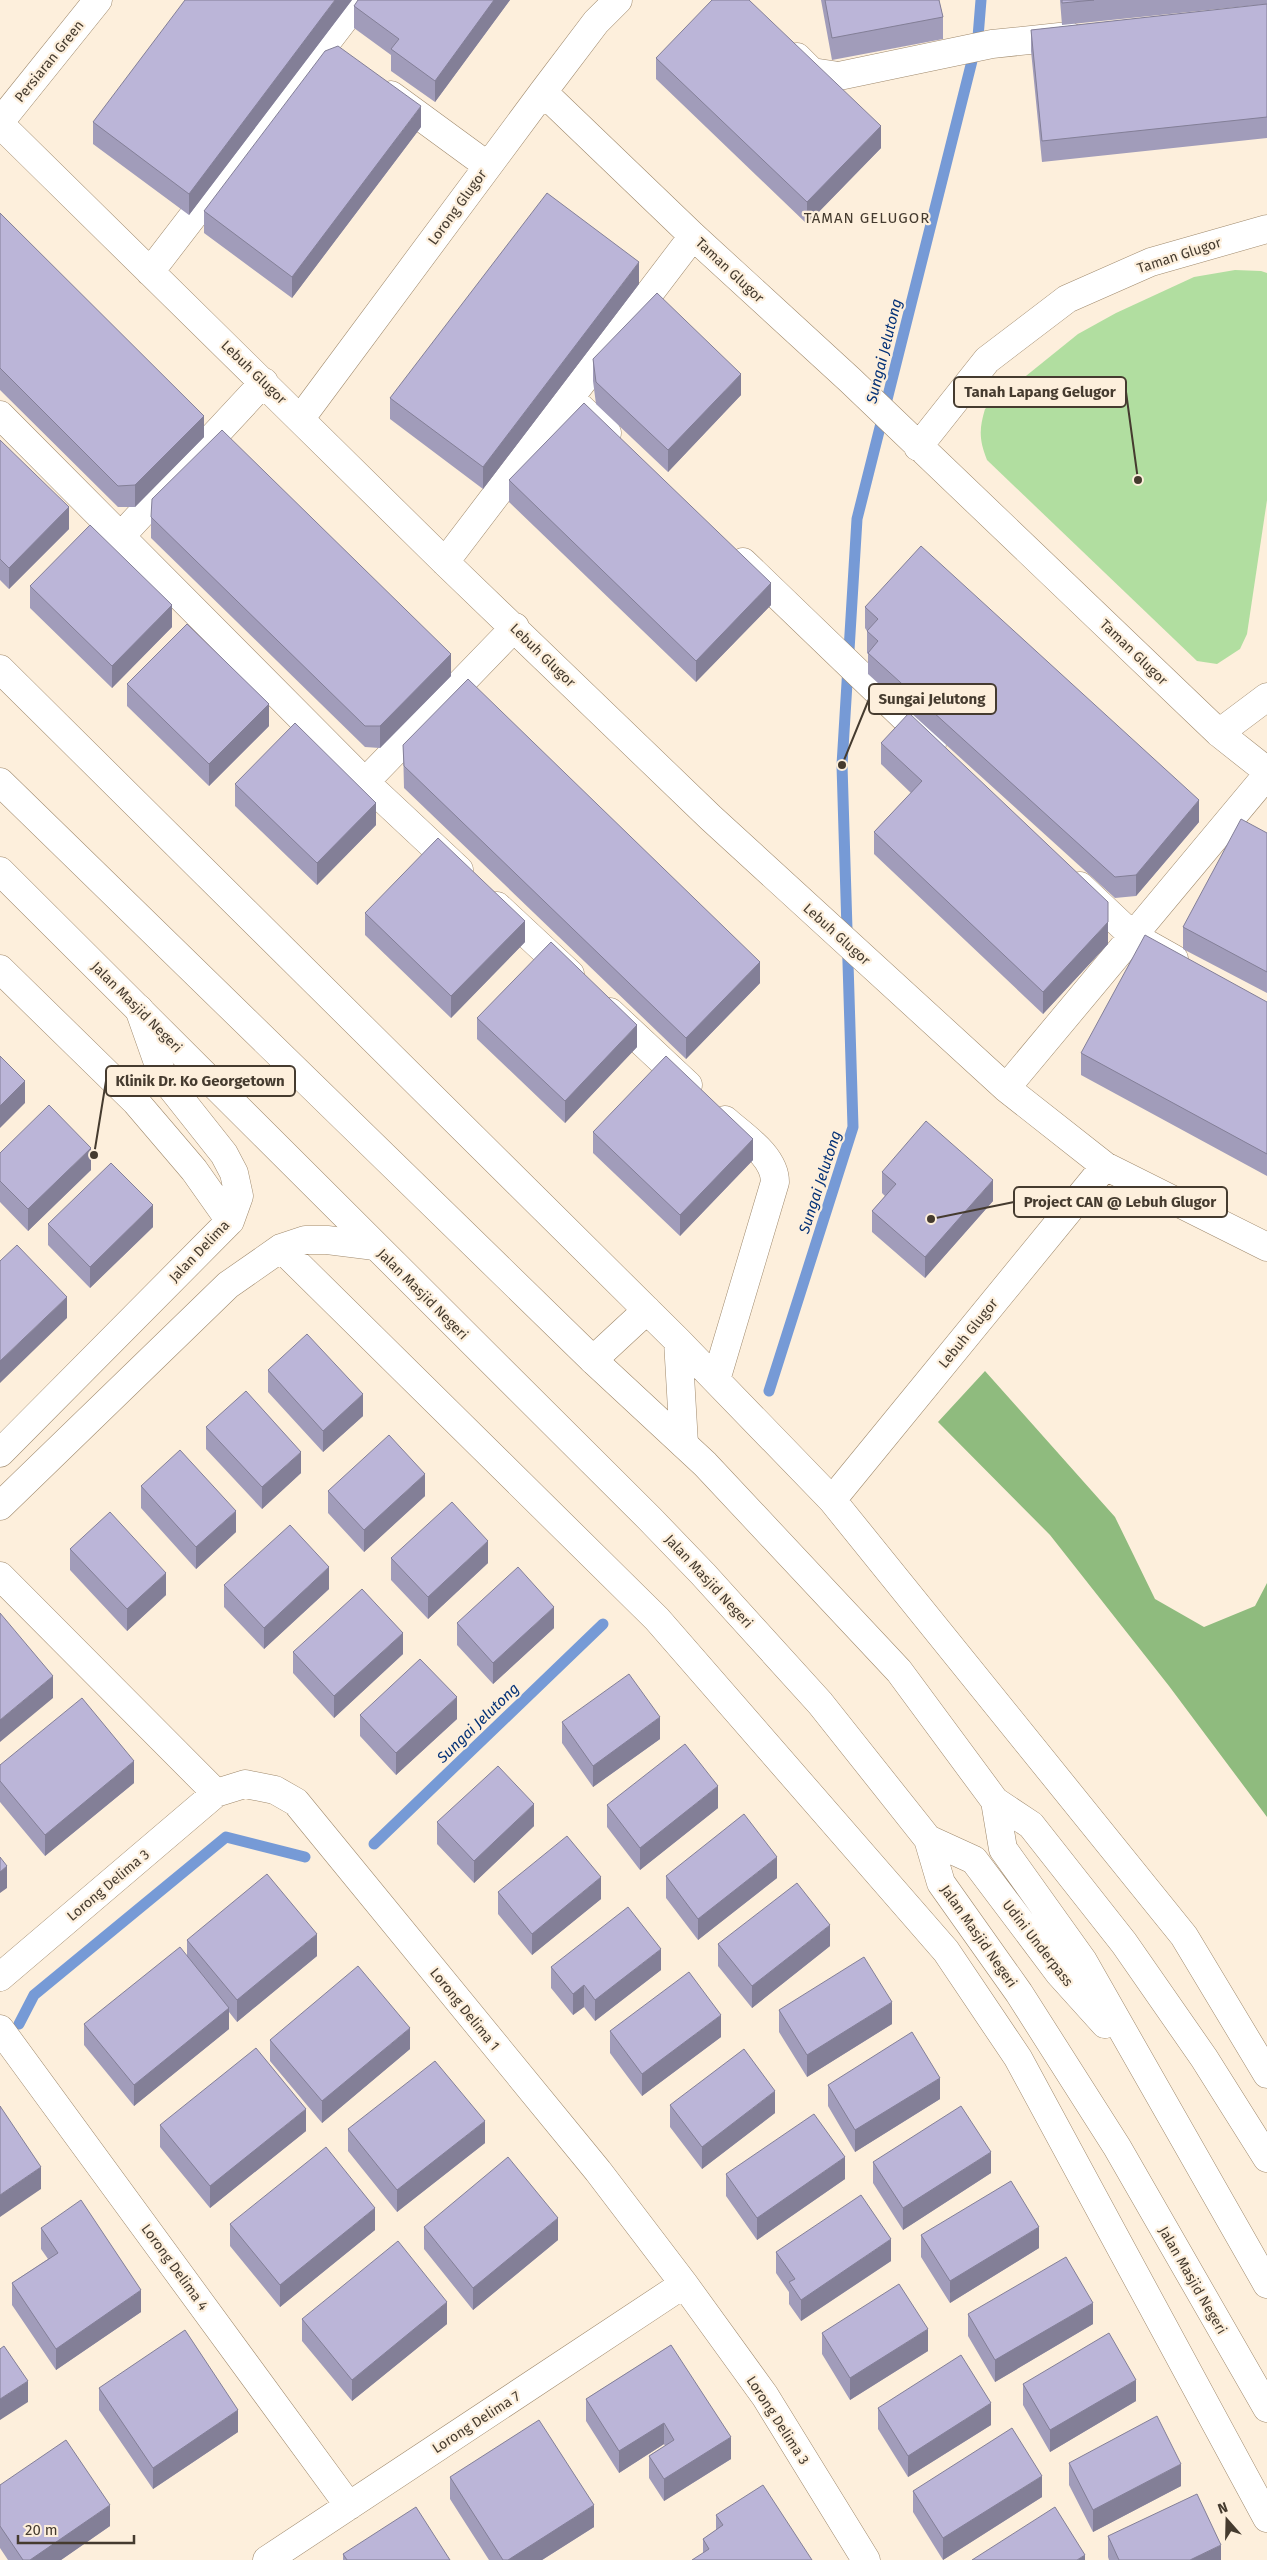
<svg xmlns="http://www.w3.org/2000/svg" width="1267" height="2560" font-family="'Fira Sans',sans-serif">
<rect width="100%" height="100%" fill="#fdefdc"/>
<path fill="#b1dea0" d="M1235,270l26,1 6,2v227l-20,134 -7,15 -23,15 -20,-3 -210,-201c-8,-20 -8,-31 -2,-51l93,-75 38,-21 78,-36z"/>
<path fill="#8fbb7e" d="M985,1371l130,146 40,82 49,28 51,-21 12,-23v234l-98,-131 -119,-151 -112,-113z"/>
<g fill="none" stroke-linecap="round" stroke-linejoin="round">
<path stroke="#769ad6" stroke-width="11" d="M769,1391l84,-264 -11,-362 15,-246 121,-482 3,-37
M374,1844l229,-220
M19,2024l15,-29 192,-158 79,20"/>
<defs>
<path id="minor" d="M797,57l15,15 27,4 153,-32 77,-8
M543,92l150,144 157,144 369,353 48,38
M391,95l97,71
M0,122l98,-122
M0,124l445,438 266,256 295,270 99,78 162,81
M150,272l209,-272
M570,398l37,35
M0,415l365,367 94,88
M301,418l242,-326 53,-70 22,-22
M918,447l69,-87 80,-61 84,-37 116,-33
M120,537l144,-155
M445,562l248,-326
M743,562l189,182
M0,669l678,672 154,159 352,436 83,138
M1219,733l48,-36
M365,782l150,-155
M1080,886l53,50 41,23
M497,906l73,68
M0,969l136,133 58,68 36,51
M610,1012l78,73
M1006,1088l261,-313
M281,1248l376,371 289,332 72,107 249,460
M678,1341l6,103
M593,1360l54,-50
M716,1380l59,-198c0,-26 -32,-46 -50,-62
M0,1453l230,-232 9,-25 -5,-23 -10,-19 -61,-77 -24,-68
M832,1500l273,-334
M0,1506l228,-221 53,-37 24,-8h22l48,6
M0,1576l216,217
M0,1977l216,-184 29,-9 30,6 21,12 302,369 86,113 81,112 101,164
M0,2029l349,477
M267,2560l417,-276"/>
<path id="highway" d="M0,782l593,578 112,104 194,207 96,130 36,24 93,118 80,115 63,100
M0,871l650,648 53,55 117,129 108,136 13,44 78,110 98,154 150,261
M995,1801l8,48 80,112 184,323
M928,1839l46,21 85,113 46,51"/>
</defs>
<use href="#minor" stroke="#9f896c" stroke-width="29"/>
<use href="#highway" stroke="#9f896c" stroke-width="29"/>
<use href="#minor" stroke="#fff" stroke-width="28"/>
<use href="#highway" stroke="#fff" stroke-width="28"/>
</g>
<path fill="#a19cba" d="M352,0l-163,215 -96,-71v-22z
M510,0l-75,102 -44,-31v-16l-37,-27v-22z
M821,0h118l4,17v22l-111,21z
M1060,0h207v4l-205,21z
M1267,4v134l-225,24 -11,-111v-21z
M656,58l225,90 -74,76 -151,-145z
M421,127l-129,171 -88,-65v-22z
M0,213l204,224 -69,70h-17l-118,-117z
M639,284l-156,205 -93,-70v-21z
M593,359l148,36 -73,77 -72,-68 -3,-23z
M0,440l69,89 -60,60 -9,-9z
M509,480l262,125 -75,77 -187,-180z
M151,517l300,159 -71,72 -15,-1 -214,-209z
M30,586l142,41 -60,61 -82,-80z
M865,607l334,215 -63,74 -21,2 -247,-224v-20l-1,-1v-22l-2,-3z
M127,684l142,42 -60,60 -82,-80z
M881,743l227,201 -65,70 -169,-160v-22l37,-39 -30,-29z
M403,745l357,238 -74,76 -282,-271z
M235,784l141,41 -59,60 -82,-79z
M1267,833v160l-84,-44v-22z
M365,913l160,29 -74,76 -86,-83z
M1267,1002v174l-186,-101v-22z
M477,1018l160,29 -72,76 -88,-84z
M593,1132l160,28 -73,76 -87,-83z
M0,1153l91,17 -63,61 -28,-29z
M882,1172l111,29 -68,77 -53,-46v-21l13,-15 -3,-3z
M48,1224l105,3 -63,61 -42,-43z
M268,1370l95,46 -40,36 -55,-60z
M206,1427l95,46 -39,36 -56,-60z
M141,1486l95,46 -40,37 -55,-61z
M328,1491l97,5 -61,56 -36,-39z
M70,1549l96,46 -39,36 -57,-61z
M391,1558l97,5 -60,56 -37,-39z
M224,1585l105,4 -65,60 -40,-42z
M457,1623l97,5 -61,56 -36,-39z
M293,1652l110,2 -69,64 -41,-45z
M360,1715l97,4 -61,56 -36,-39z
M562,1722l98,17 -67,48 -31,-44z
M0,1765l134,18 -89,73 -45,-54z
M607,1805l111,3 -78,62 -33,-43z
M437,1822l97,4 -60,57 -37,-39z
M666,1876l111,2 -79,62 -32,-42z
M498,1892l103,7 -69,56 -34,-41z
M187,1940l130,16 -80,66 -8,-10v17l-95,77 -50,-61v-21l103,-68z
M718,1944l112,2 -78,62 -34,-42z
M551,1967l110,3 -66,51 -11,-14 -11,8 -22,-27z
M779,2010l113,14 -85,53 -28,-45z
M610,2031l111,6 -79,59 -32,-43z
M270,2040l140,9 -88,74 -52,-62z
M828,2085l112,14 -85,53 -27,-46z
M670,2105l105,8 -73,56 -32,-42z
M160,2125l146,6 -96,77 -50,-61z
M348,2129l137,14 -88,69 -49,-61z
M873,2162l118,11 -88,57 -30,-47z
M726,2174l119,5 -88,61 -31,-44z
M230,2224l145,6 -95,77 -50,-61z
M424,2227l134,13 -85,70 -49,-61z
M41,2228l100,84 -85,58 -44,-65v-22l36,-24 -7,-10z
M921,2235l118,13 -89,55 -29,-46z
M776,2252l115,9 -90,60 -12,-17v-12l-13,-19z
M968,2314l125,10 -98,58 -27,-46z
M302,2319l145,5 -95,77 -50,-60z
M822,2333l106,18 -78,49 -28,-46z
M671,2345l60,114 -67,42 -15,-23v-22l16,-10 -1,-2 -45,29 -33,-52v-22z
M1023,2384l113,17 -86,51 -27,-47z
M99,2388l139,44 -85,57 -54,-79z
M878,2408l113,17 -83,52 -30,-48z
M1069,2463l112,23 -88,46 -24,-47z
M450,2477l144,50 -52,33h-53l-39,-61z
M0,2485l110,41 -49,34h-53l-8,-12z
M913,2491l129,6 -99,63 -30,-48z
M716,2515l96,45 -109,-7v-14l13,-9z
M1108,2536l113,24h-112l-1,-3z
M343,2554l107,6h-107z"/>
<path fill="#837f97" d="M335,0h17l-163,215v-21z
M494,0h16l-75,102v-21z
M421,106v21l-129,171v-21z
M881,126v22l-74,76v-22z
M639,262v22l-156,205v-22z
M741,374v21l-73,77v-22z
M204,416v21l-69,70v-22z
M69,507v22l-60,60v-21z
M771,583v22l-75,77v-21z
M172,605v22l-60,61v-22z
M451,654v22l-71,72v-22z
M269,704v22l-60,60v-22z
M1199,800v22l-63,74v-21z
M376,803v22l-59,60v-22z
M525,921v21l-74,76v-22z
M1108,922v22l-65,70v-22z
M760,962v21l-74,76v-21z
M637,1025v22l-72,76v-22z
M25,1081v22l-25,25v-22z
M753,1139v21l-73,76v-21z
M91,1148v22l-63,61v-22z
M993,1180v21l-68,77v-21z
M153,1205v22l-63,61v-21z
M67,1297v21l-67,65v-22z
M363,1394v22l-40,36v-21z
M301,1452v21l-39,36v-22z
M425,1474v22l-61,56v-22z
M236,1511v21l-40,37v-22z
M488,1541v22l-60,56v-22z
M329,1567v22l-65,60v-21z
M166,1573v22l-39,36v-22z
M554,1607v21l-61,56v-21z
M403,1633v21l-69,64v-22z
M53,1676v22l-53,44v-22z
M457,1697v22l-61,56v-22z
M660,1717v22l-67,48v-21z
M134,1761v22l-89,73v-21z
M718,1786v22l-78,62v-22z
M534,1804v22l-60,57v-22z
M777,1857v21l-79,62v-21z
M7,1866v22l-7,5v-21z
M601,1877v22l-69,56v-21z
M830,1925v21l-78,62v-22z
M317,1934v22l-80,66v-22z
M661,1949v21l-66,51v-21z
M584,1985v22l-11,8v-21z
M892,2002v22l-85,53v-22z
M229,2008v21l-95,77v-21z
M721,2015v22l-79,59v-22z
M410,2028v21l-88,74v-22z
M940,2078v21l-85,53v-22z
M775,2091v22l-73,56v-22z
M306,2109v22l-96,77v-22z
M485,2121v22l-88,69v-22z
M991,2152v21l-88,57v-22z
M845,2157v22l-88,61v-22z
M41,2167v22l-41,28v-22z
M375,2208v22l-95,77v-22z
M558,2218v22l-85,70v-22z
M1039,2227v21l-89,55v-22z
M891,2239v22l-90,60v-21z
M141,2290v22l-85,58v-21z
M447,2302v22l-95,77v-21z
M1093,2303v21l-98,58v-22z
M928,2329v22l-78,49v-22z
M1136,2380v21l-86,51v-22z
M28,2381v21l-28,18v-21z
M991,2403v22l-83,52v-21z
M238,2410v22l-85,57v-21z
M664,2423v21l-45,29v-22z
M731,2437v22l-67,42v-22z
M1181,2464v22l-88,46v-22z
M1042,2476v21l-99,63v-22z
M110,2505v21l-49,34h-31z
M594,2505v22l-52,33h-34z
M1221,2545v15h-31z
M1085,2555v5h-8z"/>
<path fill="#bbb5d8" stroke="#837f97" d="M185,0h150l-146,194 -96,-72z
M358,0h136l-59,81 -44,-32 8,-10 -45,-33z
M712,0h37l132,126 -74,76 -151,-144z
M825,0h114l4,17 -111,21z
M1062,0h32l-32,3z
M1267,4v113l-225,24 -11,-111z
M338,46l83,60 -129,171 -88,-66 121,-160z
M547,193l92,69 -156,205 -93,-69z
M0,213l204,203 -69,69 -17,1 -118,-118z
M657,293l84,81 -73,76 -72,-68 -3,-23z
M584,403l187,180 -75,78 -187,-181z
M222,430l229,224 -71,72h-15l-214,-209 1,-18z
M0,440l69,67 -60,61 -9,-9z
M90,525l82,80 -60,61 -82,-80z
M921,546l278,254 -63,75 -21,2 -247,-224 10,-12 -11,-10 11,-12 -13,-12z
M187,624l82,80 -60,60 -82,-80z
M468,679l292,283 -74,76 -282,-272 -1,-21z
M909,713l199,189v20l-65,70 -169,-160 48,-51 -41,-38z
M295,723l81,80 -59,60 -82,-79z
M1241,819l26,14v139l-84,-45z
M438,838l87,83 -74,75 -86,-83z
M1145,935l122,67v152l-186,-101z
M551,942l86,83 -72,76 -88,-83z
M0,1056l25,25 -25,25z
M666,1056l87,83 -73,76 -87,-83z
M49,1105l42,43 -63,61 -28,-28v-28z
M926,1121l67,59 -68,77 -53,-46 24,-27 -14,-12z
M111,1163l42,42 -63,62 -42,-43z
M17,1245l50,52 -67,64v-100z
M307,1334l56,60 -40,37 -55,-61z
M246,1391l55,61 -39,35 -56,-60z
M389,1435l36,39 -61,56 -36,-39z
M180,1450l56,61 -40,36 -55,-61z
M452,1502l36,39 -60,56 -37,-39z
M110,1512l56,61 -39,36 -57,-60z
M290,1525l39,42 -65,61 -40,-43z
M518,1567l36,40 -61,56 -36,-40z
M362,1589l41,44 -69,63 -41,-44z
M0,1613l53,63 -53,44z
M420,1659l37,38 -61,56 -36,-38z
M629,1674l31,43 -67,49 -31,-44z
M82,1698l52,63 -89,74 -45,-54v-16z
M685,1744l33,42 -78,62 -33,-43z
M498,1766l36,38 -60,57 -37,-39z
M744,1814l33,43 -79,62 -32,-43z
M567,1836l34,41 -69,57 -34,-42z
M0,1857l7,9 -7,6z
M267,1874l50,60 -80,66 -50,-60z
M797,1883l33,42 -78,61 -34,-42z
M628,1907l33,42 -66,51 -11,-15 -11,9 -22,-27z
M180,1947l49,61 -95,77 -50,-61z
M864,1957l28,45 -85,53 -28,-45z
M358,1966l52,62 -88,73 -52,-61z
M689,1972l32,43 -79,59 -32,-43z
M912,2032l28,46 -85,52 -27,-45z
M256,2048l50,61 -96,77 -50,-61z
M744,2049l31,42 -73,56 -32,-42z
M435,2061l50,60 -88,69 -49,-61z
M0,2106l41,61 -41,28z
M961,2106l30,46 -88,56 -30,-46z
M814,2114l31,43 -88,61 -31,-44z
M326,2147l49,61 -95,77 -50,-61z
M508,2157l50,61 -85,70 -49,-61z
M1011,2181l28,46 -89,54 -29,-46z
M861,2195l30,44 -90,61 -12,-18 6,-3 -19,-27z
M81,2200l60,90 -85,59 -44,-66 46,-30 -17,-25z
M398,2241l49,61 -95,78 -50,-61z
M1066,2257l27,46 -98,57 -27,-46z
M899,2284l29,45 -78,49 -28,-45z
M185,2330l53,80 -85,58 -54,-80z
M1109,2333l27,47 -86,50 -27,-46z
M671,2345l60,92 -67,42 -15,-23 25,-16 -10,-17 -45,28 -33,-52z
M4,2346l24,35 -28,18v-50z
M961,2355l30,48 -83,53 -30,-48z
M1157,2416l24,48 -88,46 -24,-47z
M539,2420l55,85 -86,55h-5l-53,-83z
M1012,2428l30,48 -99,62 -30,-47z
M66,2440l44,65 -80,55h-7l-23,-34v-41z
M763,2485l49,75h-120l17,-11 -6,-10 20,-14 -7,-10z
M1197,2494l24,51 -31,15h-71l-11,-24z
M416,2507l34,53h-103l-4,-6z
M1055,2507l30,48 -8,5h-105z"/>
<g text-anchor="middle" stroke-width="4.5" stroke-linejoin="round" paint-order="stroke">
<g font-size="14" fill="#453b2f" stroke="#fdefdc">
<text transform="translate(49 61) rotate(-51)" y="5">Persiaran Green</text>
<text transform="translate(457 207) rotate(-54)" y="5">Lorong Glugor</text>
<text transform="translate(1179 255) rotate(-18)" y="5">Taman Glugor</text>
<text transform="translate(730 270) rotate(43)" y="5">Taman Glugor</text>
<text transform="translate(254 372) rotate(44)" y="5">Lebuh Glugor</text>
<text transform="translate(1134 652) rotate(44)" y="5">Taman Glugor</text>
<text transform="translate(543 655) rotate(44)" y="5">Lebuh Glugor</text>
<text transform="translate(837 934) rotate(42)" y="5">Lebuh Glugor</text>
<text transform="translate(137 1007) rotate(45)" y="5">Jalan Masjid Negeri</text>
<text transform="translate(199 1251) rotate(-46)" y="5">Jalan Delima</text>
<text transform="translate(423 1294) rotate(45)" y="5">Jalan Masjid Negeri</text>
<text transform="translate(968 1333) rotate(-51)" y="5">Lebuh Glugor</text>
<text transform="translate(709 1581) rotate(47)" y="5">Jalan Masjid Negeri</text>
<text transform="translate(108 1885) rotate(-40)" y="5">Lorong Delima 3</text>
<text transform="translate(979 1936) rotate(55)" y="5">Jalan Masjid Negeri</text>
<text transform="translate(1038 1943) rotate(52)" y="5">Udini Underpass</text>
<text transform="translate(465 2009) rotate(51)" y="5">Lorong Delima 1</text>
<text transform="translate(175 2267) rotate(54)" y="5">Lorong Delima 4</text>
<text transform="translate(1193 2280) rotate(60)" y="5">Jalan Masjid Negeri</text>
<text transform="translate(778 2420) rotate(57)" y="5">Lorong Delima 3</text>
<text transform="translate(476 2422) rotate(-33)" y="5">Lorong Delima 7</text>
</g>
<g font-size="15" letter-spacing="1" fill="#453b2f" stroke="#fdefdc">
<text x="867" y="223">TAMAN GELUGOR</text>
</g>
<g font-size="15" font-style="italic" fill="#053277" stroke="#fdefdc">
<text transform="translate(884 351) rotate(-76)" y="5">Sungai Jelutong</text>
<text transform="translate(820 1182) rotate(-72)" y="5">Sungai Jelutong</text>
<text transform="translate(478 1723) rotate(-44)" y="5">Sungai Jelutong</text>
</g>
</g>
<path fill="none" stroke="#453b2f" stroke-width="2" d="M1138 480L1126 392M842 765L869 699M94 1155L106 1081M931 1219L1014 1202"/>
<g fill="#453b2f" stroke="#fdefdc" stroke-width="2">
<circle cx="1138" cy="480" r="5"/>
<circle cx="842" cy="765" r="5"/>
<circle cx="94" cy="1155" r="5"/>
<circle cx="931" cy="1219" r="5"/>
</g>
<g fill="#fdefdc" stroke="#453b2f" stroke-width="2">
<rect x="954" y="377" width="172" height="30" rx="5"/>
<rect x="869" y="684" width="127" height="30" rx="5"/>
<rect x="106" y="1066" width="189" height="30" rx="5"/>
<rect x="1014" y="1187" width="213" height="30" rx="5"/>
</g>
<g font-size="15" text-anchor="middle" font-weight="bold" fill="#453b2f">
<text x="1040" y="397">Tanah Lapang Gelugor</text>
<text x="932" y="704">Sungai Jelutong</text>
<text x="200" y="1086">Klinik Dr. Ko Georgetown</text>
<text x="1120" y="1207">Project CAN @ Lebuh Glugor</text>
</g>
<g transform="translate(1227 2520) rotate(340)" stroke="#fdefdc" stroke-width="4" paint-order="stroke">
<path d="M0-4L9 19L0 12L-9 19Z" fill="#453b2f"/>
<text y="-8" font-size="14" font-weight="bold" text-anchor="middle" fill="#453b2f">N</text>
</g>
<path d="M18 2535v8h116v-8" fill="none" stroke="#453b2f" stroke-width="2.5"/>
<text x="25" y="2535" font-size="15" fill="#453b2f" stroke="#fdefdc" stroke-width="4" paint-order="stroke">20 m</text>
</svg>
